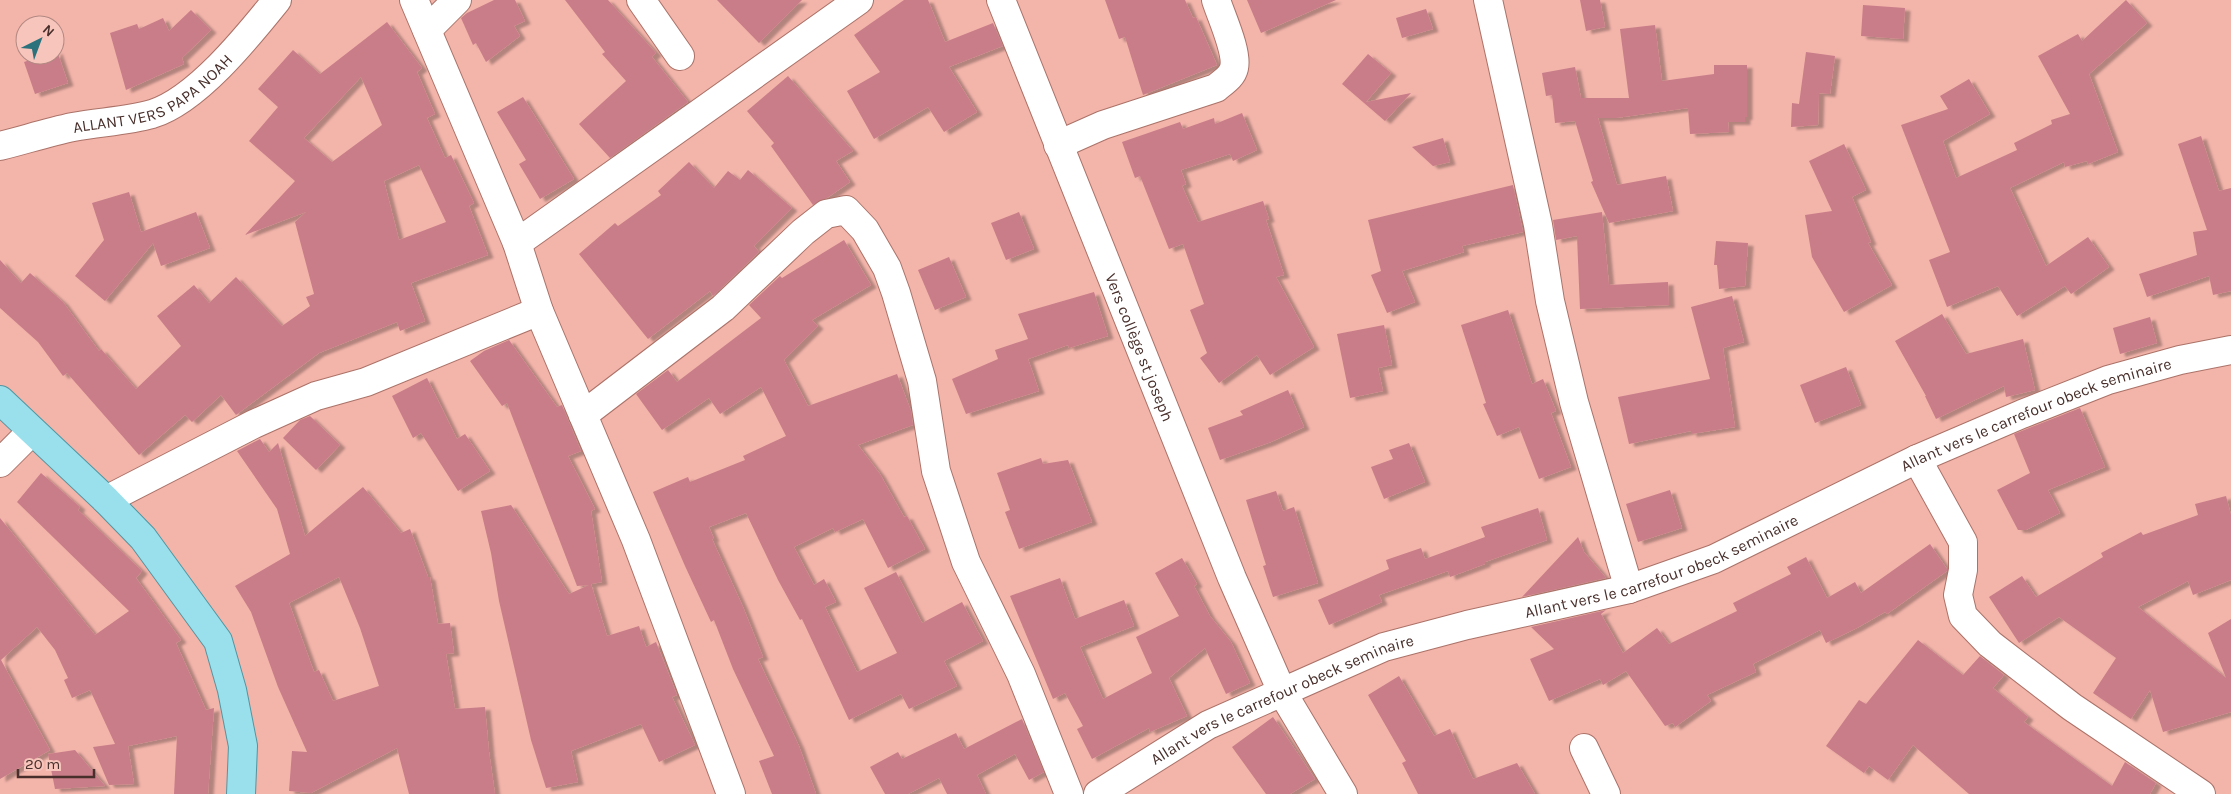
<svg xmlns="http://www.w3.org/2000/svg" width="2231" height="794" font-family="Karla,sans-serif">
<defs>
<filter id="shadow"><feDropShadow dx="5.5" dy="3" stdDeviation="1" flood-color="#0004"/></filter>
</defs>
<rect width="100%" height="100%" fill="#f3b4aa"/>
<path fill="#c97d89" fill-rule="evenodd" filter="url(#shadow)" d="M494,0h21l10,21 -11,5 6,10 -34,26 -10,-19 -3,2 -12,-27 6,-5z
M565,0h43l48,53 -4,4 36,45 -78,56 -31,-34 47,-43 -24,-27 3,-2z
M717,0h85l-43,43z
M904,0h24l17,42 48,-19 10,23 -54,21 28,45 -33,20 -16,-25 -54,32 -27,-48 33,-19 -26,-37z
M1105,0h80l8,18 3,-1 21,48 -74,30 -18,-58 -6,2z
M1247,0h89l-75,33z
M1580,0h20l5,27 -19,4z
M2126,0l21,23 -58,51 29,78 -30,12 -1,-3 -22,6 -1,-5 -54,26 36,78 42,-29 21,30 -38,27 -6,-8 -48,30 -19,-30 -51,21 -18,-47 21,-8 -49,-127 47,-16 -8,-13 29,-17 21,35 -47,27 13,37 61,-28 -3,-7 38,-19 -1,-4 19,-6 -32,-58 40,-22 4,7z
M1863,5l42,3 -2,31 -42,-3z
M1426,9l7,20 -31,9 -6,-20z
M191,10l20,20 -29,28 2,6 -58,26 -16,-57 27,-9 2,5 24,-11 6,13z
M387,22l35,46 -5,4 18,42 -8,4 18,40 6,-3 23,48 -5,3 19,49 -77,28 14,38 -25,10 -3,-9 -78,31 -83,62 -15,-20 -29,27 -7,-7 -46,40 -72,-82 -4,3 -25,-34 -38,-34v-48l21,23 9,-10 33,29 36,49 2,-2 35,40 45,-43 -24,-30 37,-31 15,18 27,-26 46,49 28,-20 -4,-9 8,-3 -19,-72 11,-10 -61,23 50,-54 -46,-40 29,-34 -20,-18 35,-39 27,24zM361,77l21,48 -50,37 -28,-24zM419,165l27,57 -47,18 -15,-59z
M1655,25l7,56 52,-7v-9h33v52h-2v5h-17l1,10 -39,2 -2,-26 -72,10h-18l19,67 49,-9 7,35 -64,12 -18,-41 2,-1 -18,-60 -20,2 -3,-28 -6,1 -4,-23 33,-6 6,31h48l-9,-69z
M57,51l11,32 -33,11 -11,-32 21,-7h10v-3z
M1806,52l29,4 -5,38 -11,-1 -1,32 -27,2 1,-24 7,1z
M1368,54l23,19 -25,29 45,-9 -26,28 -43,-37z
M788,76l65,75 -17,10 14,21 -23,16 -14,7 -42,-59 3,-3 -27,-32z
M523,97l51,82 -34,20 -21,-35 7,-4 -29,-48z
M1242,113l15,37 -24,11 -3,-7 -49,16 5,14 -4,2 16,36 65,-21 6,18 -3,1 18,55 -8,2 38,70 -44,28 -13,-20 -38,28 -19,-25 7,-5 -17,-43 14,-6 -21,-60 -14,5 -29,-73 -5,2 -13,-36 58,-20 3,7 31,-11 1,6z
M2201,136l18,55 12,-3v103l-18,4 -4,-19 -62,21 -8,-23 58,-19 -4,-23 14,-2 -29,-86z
M1443,138l7,24 -17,4 -21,-19z
M1844,144l22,46 -14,7 19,45 -3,1 24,42 -48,27 -32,-55 -7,-42 27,-4 -23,-50z
M689,162l25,26 14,-17 12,9 8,-10 44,38 -38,38 5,6 -46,44 -3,-5 -62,48 -69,-85 36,-31 3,3 43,-31 -3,-4z
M1513,185l10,47 -61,14 2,6 -62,19 13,31 -28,11 -16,-38 10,-4 -13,-51z
M129,192l12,40 55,-20 14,36 -49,18 -8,-23 -48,58 -30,-25 29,-36 -12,-37z
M1019,212l15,37 -28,11 -15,-37z
M1602,212l7,73 59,-3 1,23 -89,4 -3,-73 -21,4 -3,-20z
M844,240l27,45 -59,35 6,6 -34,34 24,46 89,-32 14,37 2,14 -55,20 22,29 24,43 3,-1 18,33 -37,19 -25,-49 -28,13 -2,-4 -39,19 20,38 10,-6 12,23 -11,5 32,65 40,-19 -33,-65 32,-16 26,51 40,-21 21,39 -39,20 13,25 -48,23 -8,-15 -52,26 -47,-101 -2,1 -22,-40 -32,-67 -37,14 5,12h-2l31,68 20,50 -5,2 41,87 17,48h-44l-13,-33 15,-5 -41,-87 -19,-49 -3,2 -26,-56 -32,-74 35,-15 2,5 55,-22 -2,-4 43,-20 -25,-49 -41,27 -11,-16 -47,32 -26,-36 32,-24 9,12 84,-64 -12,-13 31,-29 2,2z
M1716,241l32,2 -3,43 -26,3 -2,-24h-3z
M949,257l17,40 -31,13 -17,-40z
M1094,292l14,44 -39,12 -1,-3 -40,14 11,32 -73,23 -14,-35 46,-20 -3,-9 33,-11 -10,-25z
M1732,296l12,46 -21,6 12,79 -44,7v-3l-62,13 -11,-47 92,-18 -19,-72z
M1508,310l24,74 11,-5 13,32 -5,2 20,54 -32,12 -20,-52 -22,9 -14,-32 3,-1 -25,-78z
M1942,314l24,40 57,-15 12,51 -29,7 -2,-11 -68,33 -11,-23h1l-31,-55z
M2150,317l7,26 -37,11 -7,-26z
M1384,325l8,40 -14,3 5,23 -33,7 -13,-64z
M509,340l48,67 5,-2 19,46 -13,5 27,53 -4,2 11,71 -11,2 16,52 32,-10 7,21 10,-5 21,53 -5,2 23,48 -36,17 -18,-38 -70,27 7,31 -32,6 -15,-48 -32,-139 -8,-48 -10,-42 30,-6 58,89 20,-9 -12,1 -70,-183 -5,3 -32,-45 14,-10z
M1846,367l15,38 -46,18 -15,-38z
M427,378l30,61 8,-5 25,37 -32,20 -37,-58 -8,5 -21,-42z
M1288,390l16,37 -33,15 -51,18 -12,-32 35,-13 -3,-4z
M2080,408l25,59 -57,23 12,23 -34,17h-8l-21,-40 33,-17 -16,-39z
M310,416l30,29 -24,25 -33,-32 17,-18z
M260,439l9,13 9,-9 27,93 58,-49 38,46 9,-4 18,48h2l8,47 12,-1 4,30 -8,1 9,55 30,-2 4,45 6,42h-86l-12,-46 -86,45 -22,-2 3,-40 15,1 -29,-65 -27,-75 -16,-26 55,-32 -13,-45 -40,-58zM339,577l21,51 19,58 -46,15 -14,-31 -5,2 -25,-69z
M1409,443l16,39 -41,17 -13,-32 22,-8 -4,-9z
M1041,458l2,6 25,-4 24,62 -73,27 -14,-37 5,-2 -13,-37z
M41,473l39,34 -2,3 64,61 -6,7 45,62 -5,3 30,67 8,-2 -6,86h-34l3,-58 -49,10 6,38 -25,1 -16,-38 22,-3 -25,-54 -18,8 -8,-18 4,-2 -13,-28 -18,-23 -36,33 49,90 -50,29v-261l95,117 34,-24 -112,-109z
M1670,490l12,38 -44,14 -12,-38z
M1276,491l7,20 11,-4 24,76 -45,14 -10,-31 3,-1 -20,-65z
M2226,496l5,19v65l-38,15 -5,-14 -50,26 88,71 -18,-45 23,-14v93l-68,20 -13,-42 -19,29 -38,-26 23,-35 -57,-41 -40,26 -30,-46 33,-21 14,21 67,-40 -2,-4 40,-21 2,3 55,-20 -3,-11z
M1538,508l9,32 -62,22v2l-35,13 -2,-6 -69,24 3,7 -53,23 -11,-25 71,-31 -3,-9 35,-12 4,11 60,-22 -4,-10z
M1578,537l6,15 22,26 -84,19z
M1930,544l17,25v2l-60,43 -2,-2 -28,16 -31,15 -6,-13 -67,34 3,8 -49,23 4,6 -36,26 -2,-4 -8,3 -39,-55 -23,14 -3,-6 -51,22 -19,-42 24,-10 -23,-22 75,-17 -5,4 22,39 34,-25 12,16 68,-33 -4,-8 58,-29 -4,-7 19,-10 21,41 28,-16 6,11z
M1182,558l15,26 -3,2 16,30 21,26 19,41 -24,11 -21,-46 -36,30 18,38 -37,16 -1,-4 -57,31 -15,-30 6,-3 -18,-33 -12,6 -43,-103 50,-18 15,41 49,-19 10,26 -54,21 23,52 49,-26 -16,-36 43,-21 -24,-43z
M1918,640l45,35 17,-19 24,19 -11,13 35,29 -4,5 88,64 13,-24 31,21 -6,11h-181l-56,-49 -25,35 -19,-14 -5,7 -38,-27 33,-46 7,4z
M1399,676l35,60 16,-7 23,50 44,-16 18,31h-117l-16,-31 4,-2 -38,-66z
M1273,717l42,62 -25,15h-24l-34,-47z
M1022,719l22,53 -15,8 -14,-26 -38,21 9,19h-39l-8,-16 -31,16h-23l-15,-27 28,-15 4,7 54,-26 8,16z
M75,750l30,36 -50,3 -7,-35z"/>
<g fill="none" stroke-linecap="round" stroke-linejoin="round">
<defs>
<g id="minor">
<path d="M414,0l103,243 22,68 97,229 95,254"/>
<path d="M641,0l39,56"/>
<path id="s1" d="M1001,0l231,578 50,114 61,102"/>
<path d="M1488,0l50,225 12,76 24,101 55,187"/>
<path d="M427,30l30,-30"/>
<path d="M1058,145l45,-20 113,-37c7,-6 16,-11 18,-20 4,-16 -13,-52 -18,-68"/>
<path id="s2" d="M0,146c24,-6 49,-14 73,-19 26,-5 54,-6 79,-13 45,-14 96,-78 125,-114"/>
<path d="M517,243l342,-243"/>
<path d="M583,415l140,-107 80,-76 23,-18 20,-4 19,20 22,38 9,25 26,88 14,90 30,91 55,112 48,120"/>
<path d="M1917,459l46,83v28l-5,25 5,21 27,28 82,63 129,87"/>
<path d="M0,463l32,-32"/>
<path d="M106,500l148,-76 62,-28 50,-14 173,-71"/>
<path d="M1584,748l22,46"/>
<path id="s3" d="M1098,794l110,-69 176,-78 83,-22 162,-36 85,-30 203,-100 105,-45 86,-34 72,-20 51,-10"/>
</g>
<path id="major" d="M0,400l106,100 37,38 75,103 14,49 11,56 -2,48"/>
</defs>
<use href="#minor" stroke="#ab7268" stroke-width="30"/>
<use href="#major" stroke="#5295a0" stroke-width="30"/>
<use href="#minor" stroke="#fff" stroke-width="28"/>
<use href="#major" stroke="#9ae0ec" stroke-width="28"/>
</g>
<g text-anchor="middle" stroke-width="4" stroke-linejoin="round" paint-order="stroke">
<g font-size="16" fill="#482f2b" stroke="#f8c5bc">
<text dy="6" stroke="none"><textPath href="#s2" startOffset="164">ALLANT VERS PAPA NOAH</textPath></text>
<text dy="6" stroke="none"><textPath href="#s1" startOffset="374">Vers collège st joseph</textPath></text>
<text dy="6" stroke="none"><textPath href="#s3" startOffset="1018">Allant vers le carrefour obeck seminaire</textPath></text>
<text dy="6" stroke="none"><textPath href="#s3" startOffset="612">Allant vers le carrefour obeck seminaire</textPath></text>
<text dy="6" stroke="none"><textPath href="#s3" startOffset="208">Allant vers le carrefour obeck seminaire</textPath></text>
</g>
</g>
<g transform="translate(40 40) rotate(42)"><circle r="24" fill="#f8c5bc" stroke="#b28982"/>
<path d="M0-4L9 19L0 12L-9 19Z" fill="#2b727d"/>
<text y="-8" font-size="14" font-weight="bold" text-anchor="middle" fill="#482f2b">N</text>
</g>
<path d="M18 769v8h76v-8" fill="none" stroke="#482f2b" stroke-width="2.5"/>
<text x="25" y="769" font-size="15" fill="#482f2b" stroke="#f8c5bc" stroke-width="4" paint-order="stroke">20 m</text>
</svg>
